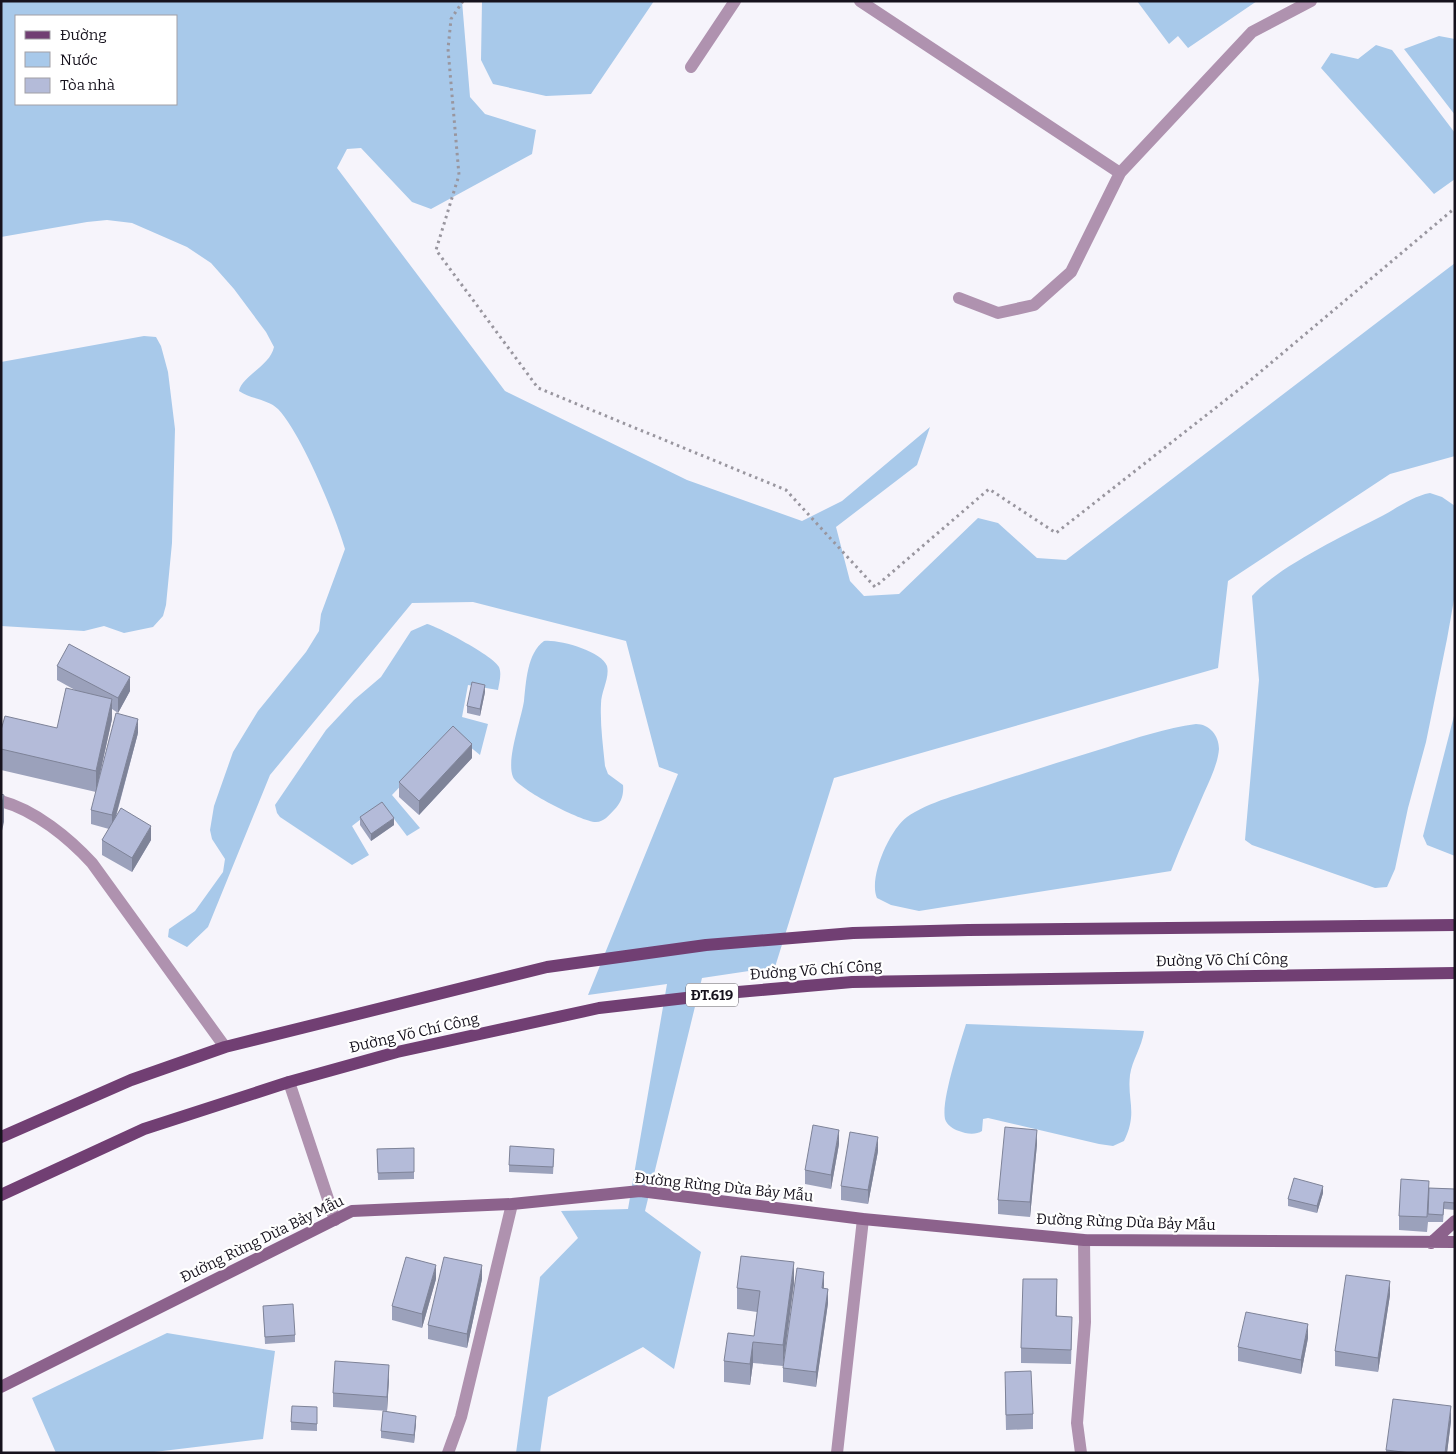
<svg xmlns="http://www.w3.org/2000/svg" width="1456" height="1454" font-family="Bitter,serif">
<rect width="100%" height="100%" fill="#f6f4fb"/>
<path fill="#a8c9ea" fill-rule="evenodd" d="M1,1h461l8,96 15,17 51,16 -4,24 -101,55 -19,-7 -51,-54 -14,1 -10,19 168,223 182,89 115,41 40,-20 88,-74 -13,38 -81,62 14,54 14,15 35,-2 79,-76 20,5 39,35 29,2 389,-297v193l-65,18 -162,107 -10,87 -384,110 -59,189 -73,11 -57,233 56,41 -27,117 -31,-22 -95,50 -8,56h-24l24,-176 38,-39 -17,-27 67,-2 39,-225 -79,11 90,-221 -19,-7 -33,-126 -153,-39 -61,1 -142,172 -62,152 -21,20 -19,-10 1,-8 26,-18 28,-39 2,-13 -13,-20 -2,-9 4,-24 19,-54 25,-41 48,-59 13,-21 2,-17 24,-65c-10,-34 -44,-116 -67,-140 -10,-10 -28,-10 -39,-18 3,-15 31,-25 35,-44l-8,-15 -32,-43 -23,-26 -24,-16 -55,-24 -25,-3 -20,2 -86,15zM16,16h160v88h-160z
M482,1h172l-63,93 -45,2 -53,-12 -12,-24z
M1137,1h120l-69,47 -10,-12 -9,8z
M1439,36l16,3v76l-51,-66z
M1376,45l16,5 63,83v46l-21,15 -113,-126 10,-15 27,6z
M144,336l12,1 5,9 7,26 7,57 -3,114 -6,62 -3,11 -10,11 -29,6 -20,-7 -20,5 -83,-5v-264z
M1430,493l12,4 13,9v88l-8,45 -21,103 -18,66 -13,61 -8,18 -12,1 -123,-43 -7,-5 14,-160 -7,-84c27,-30 93,-61 130,-80 15,-8 31,-20 48,-23z
M427,624c12,3 68,33 72,43 3,7 0,16 -1,23l-30,-5 -6,32 26,7 -8,31 -28,-23 -60,63 28,33 -13,8 -25,-33 -30,23 17,29 -17,10 -72,-48 -3,-4 -2,-8 51,-75 28,-30 27,-23 30,-46z
M544,641c14,-2 58,10 63,25 3,12 -6,25 -6,38 -1,20 2,41 4,62l3,8 15,11c1,10 -2,18 -9,25 -5,5 -10,12 -18,12 -14,0 -78,-33 -83,-45 -7,-17 8,-57 11,-76 2,-18 3,-48 20,-60z
M1455,712v144l-28,-11 -4,-9z
M1196,724c13,0 23,11 23,25 -1,14 -9,31 -15,44 -11,26 -23,52 -33,78l-252,40 -28,-6 -14,-7c-9,-20 13,-69 30,-81 21,-15 57,-24 81,-32 40,-13 80,-26 120,-38 28,-9 58,-19 88,-23z
M966,1024l178,7c-2,16 -12,29 -14,44 -3,26 8,38 -6,66l-11,5 -14,-2 -111,-26 -5,1 -1,12c-6,4 -16,3 -23,0 -6,-2 -12,-6 -14,-12 -4,-19 15,-75 21,-95z
M167,1333l108,18 -12,88 -117,14h-90l-24,-55z"/>
<g fill="none" stroke-linecap="round" stroke-linejoin="round">
<path stroke="#99969f" stroke-width="3" stroke-dasharray="2.5 4" stroke-linecap="butt" d="M463,1l-12,18 -3,30 11,126 -23,75 102,138 248,102 89,97 114,-98 67,44 190,-149 209,-176"/>
<path stroke="#af92af" stroke-width="12" d="M860,1l260,172
M691,67l44,-66
M959,298l39,15 36,-8 37,-33 49,-99 132,-141 59,-31"/>
<path stroke="#af92af" stroke-width="12" d="M1,801c34,9 68,37 91,62l133,184
M289,1082l46,138
M448,1453l13,-36 51,-213
M837,1453l26,-234
M1081,1453l-4,-30 8,-101 -1,-82"/>
<path stroke="#8c628c" stroke-width="12" d="M1431,1243l24,-22
M1,1387l351,-176 160,-7 128,-13 223,28 221,21 371,2"/>
<path stroke="#713f73" stroke-width="12" d="M1,1137l130,-57 94,-33 322,-80 159,-22 147,-12 115,-3 487,-5
M1,1195l143,-66 145,-47 108,-30 202,-44 139,-16 114,-10 603,-9"/>
</g>
<path fill="#9ba1bb" d="M57,666l73,25 -12,22 -6,-4v10l-16,73 -95,-22v-40l56,-2 18,-38 -18,-10z
M485,692l-5,24 -13,-3v-7z
M138,733l-22,84 35,23 -19,32 -30,-17v-15l7,-11 -18,-5v-14z
M472,758l-53,57 -20,-18v-15z
M360,817l34,8 -23,16 -11,-16z
M839,1144l-8,45 -26,-5v-14z
M1037,1144l-7,73 -32,-3v-14z
M414,1148v31l-36,1 -1,-31z
M878,1151l-10,53 -27,-4v-14z
M554,1156l-1,18 -44,-2v-7z
M1429,1188l26,1v21l-11,-1 -1,13h-15l-1,10 -28,-2v-14z
M1323,1193l-6,20 -29,-7v-7z
M436,1279l-14,49 -30,-8v-14z
M482,1279l-15,69 -39,-9v-14z
M794,1283l-11,83 -30,-3 -3,22 -26,-3v-21l30,-25 3,-24 -20,-3v-21z
M824,1286v2l4,15 -12,84 -33,-5v-14z
M1057,1294v22l15,15 -1,33 -50,-1v-15z
M1390,1295l-12,77 -43,-6v-15z
M263,1306l32,29v7l-30,2z
M1308,1338l-7,36 -63,-13v-14z
M389,1379l-2,32 -54,-4v-14z
M1005,1386l28,28v15l-27,1z
M317,1407v24l-26,-1v-8z
M1451,1421l-4,32h-61v-3z
M416,1423l-2,20 -33,-5v-7z"/>
<path fill="#7e8398" d="M130,677v14l-12,22v-15z
M485,685v7l-5,24v-7z
M112,699v20l-16,73v-21z
M138,719v14l-26,97v-15z
M472,744v14l-53,57v-14z
M4,795v27l-3,13v-28z
M394,818v7l-23,16v-7z
M151,826v14l-19,32v-14z
M839,1130v14l-8,45v-14z
M1037,1130v14l-7,73v-15z
M878,1137v14l-10,53v-14z
M1323,1186v7l-6,20v-7z
M794,1262v21l-11,83v-21z
M436,1265v14l-14,49v-14z
M482,1265v14l-15,69v-14z
M824,1272v14l-2,16v-14z
M1390,1281v14l-12,77v-14z
M828,1289v14l-12,84v-15z
M1308,1324v14l-7,36v-14z
M753,1342v21l-3,22v-21z
M389,1365v14l-2,32v-14z
M1451,1406v15l-4,32h-2z
M416,1416v7l-2,20v-8z"/>
<path fill="#b4bbd9" stroke="#7e8398" d="M69,644l61,33 -12,21 -61,-32z
M472,682l13,3 -5,24 -13,-3z
M66,688l46,11 -16,72 -95,-22v-19l4,-14 52,12z
M116,713l22,6 -26,96 -21,-5z
M453,726l19,18 -53,57 -20,-19z
M1,794l3,1 -3,12z
M382,802l12,16 -23,16 -11,-17z
M121,808l30,18 -19,32 -30,-18z
M813,1125l26,5 -8,45 -26,-5z
M1005,1127l32,3 -7,72 -32,-2z
M850,1132l28,5 -10,53 -27,-4z
M510,1146l44,3 -1,18 -44,-2z
M414,1148v24l-36,1 -1,-24z
M1294,1178l29,8 -6,20 -29,-7z
M1401,1179l28,2 -2,36 -28,-1z
M1429,1188l26,1v14l-11,-1 -1,13 -15,-1z
M741,1256l53,6 -11,83 -30,-3 -3,22 -26,-3 4,-28 26,3 6,-45 -23,-3z
M406,1257l30,8 -14,49 -30,-8z
M444,1257l38,8 -15,69 -39,-9z
M797,1268l27,4 -2,16 6,1 -12,83 -33,-4z
M1346,1275l44,6 -12,77 -43,-7z
M1023,1279h34l-1,37 16,1 -1,33 -50,-2z
M293,1304l2,31 -30,2 -2,-31z
M1246,1312l62,12 -7,36 -63,-13z
M335,1361l54,4 -2,32 -54,-4z
M1031,1371l2,43 -27,1 -1,-43z
M1393,1399l58,7 -6,47h-34l-25,-3z
M292,1406l25,1v17l-26,-2z
M383,1411l33,5 -2,19 -33,-4z"/>
<g text-anchor="middle" stroke-width="4.5" stroke-linejoin="round" paint-order="stroke">
<rect fill="#fff" stroke="#5c5961" stroke-width="1" x="686" y="983.5" width="52" height="23" rx="4"/>
<g font-size="14" font-weight="bold" fill="#16121d">
<text x="712" y="1000">ĐT.619</text>
</g>
<g font-size="15" fill="#16121d" stroke="#fff">
<text transform="translate(1222 960) rotate(-1)" y="5">Đường Võ Chí Công</text>
<text transform="translate(816 970) rotate(-4)" y="5">Đường Võ Chí Công</text>
<text transform="translate(414 1033) rotate(-13)" y="5">Đường Võ Chí Công</text>
<text transform="translate(724 1187) rotate(6)" y="5">Đường Rừng Dừa Bảy Mẫu</text>
<text transform="translate(1126 1222) rotate(2)" y="5">Đường Rừng Dừa Bảy Mẫu</text>
<text transform="translate(262 1239) rotate(-26)" y="5">Đường Rừng Dừa Bảy Mẫu</text>
</g>
</g>
<rect width="1456" height="1454" fill="none" stroke="#16121d" stroke-width="5"/>
<rect x="15" y="15" width="162" height="90" fill="#ffffff" stroke="#a2a0a5"/>
<rect x="25" y="31" width="25" height="8" fill="#713f73" stroke="#a2a0a5"/>
<text x="60" y="40" font-size="15" fill="#16121d">Đường</text>
<rect x="25" y="52" width="25" height="15" fill="#a8c9ea" stroke="#a2a0a5"/>
<text x="60" y="65" font-size="15" fill="#16121d">Nước</text>
<rect x="25" y="78" width="25" height="15" fill="#b4bbd9" stroke="#a2a0a5"/>
<text x="60" y="90" font-size="15" fill="#16121d">Tòa nhà</text>
</svg>
